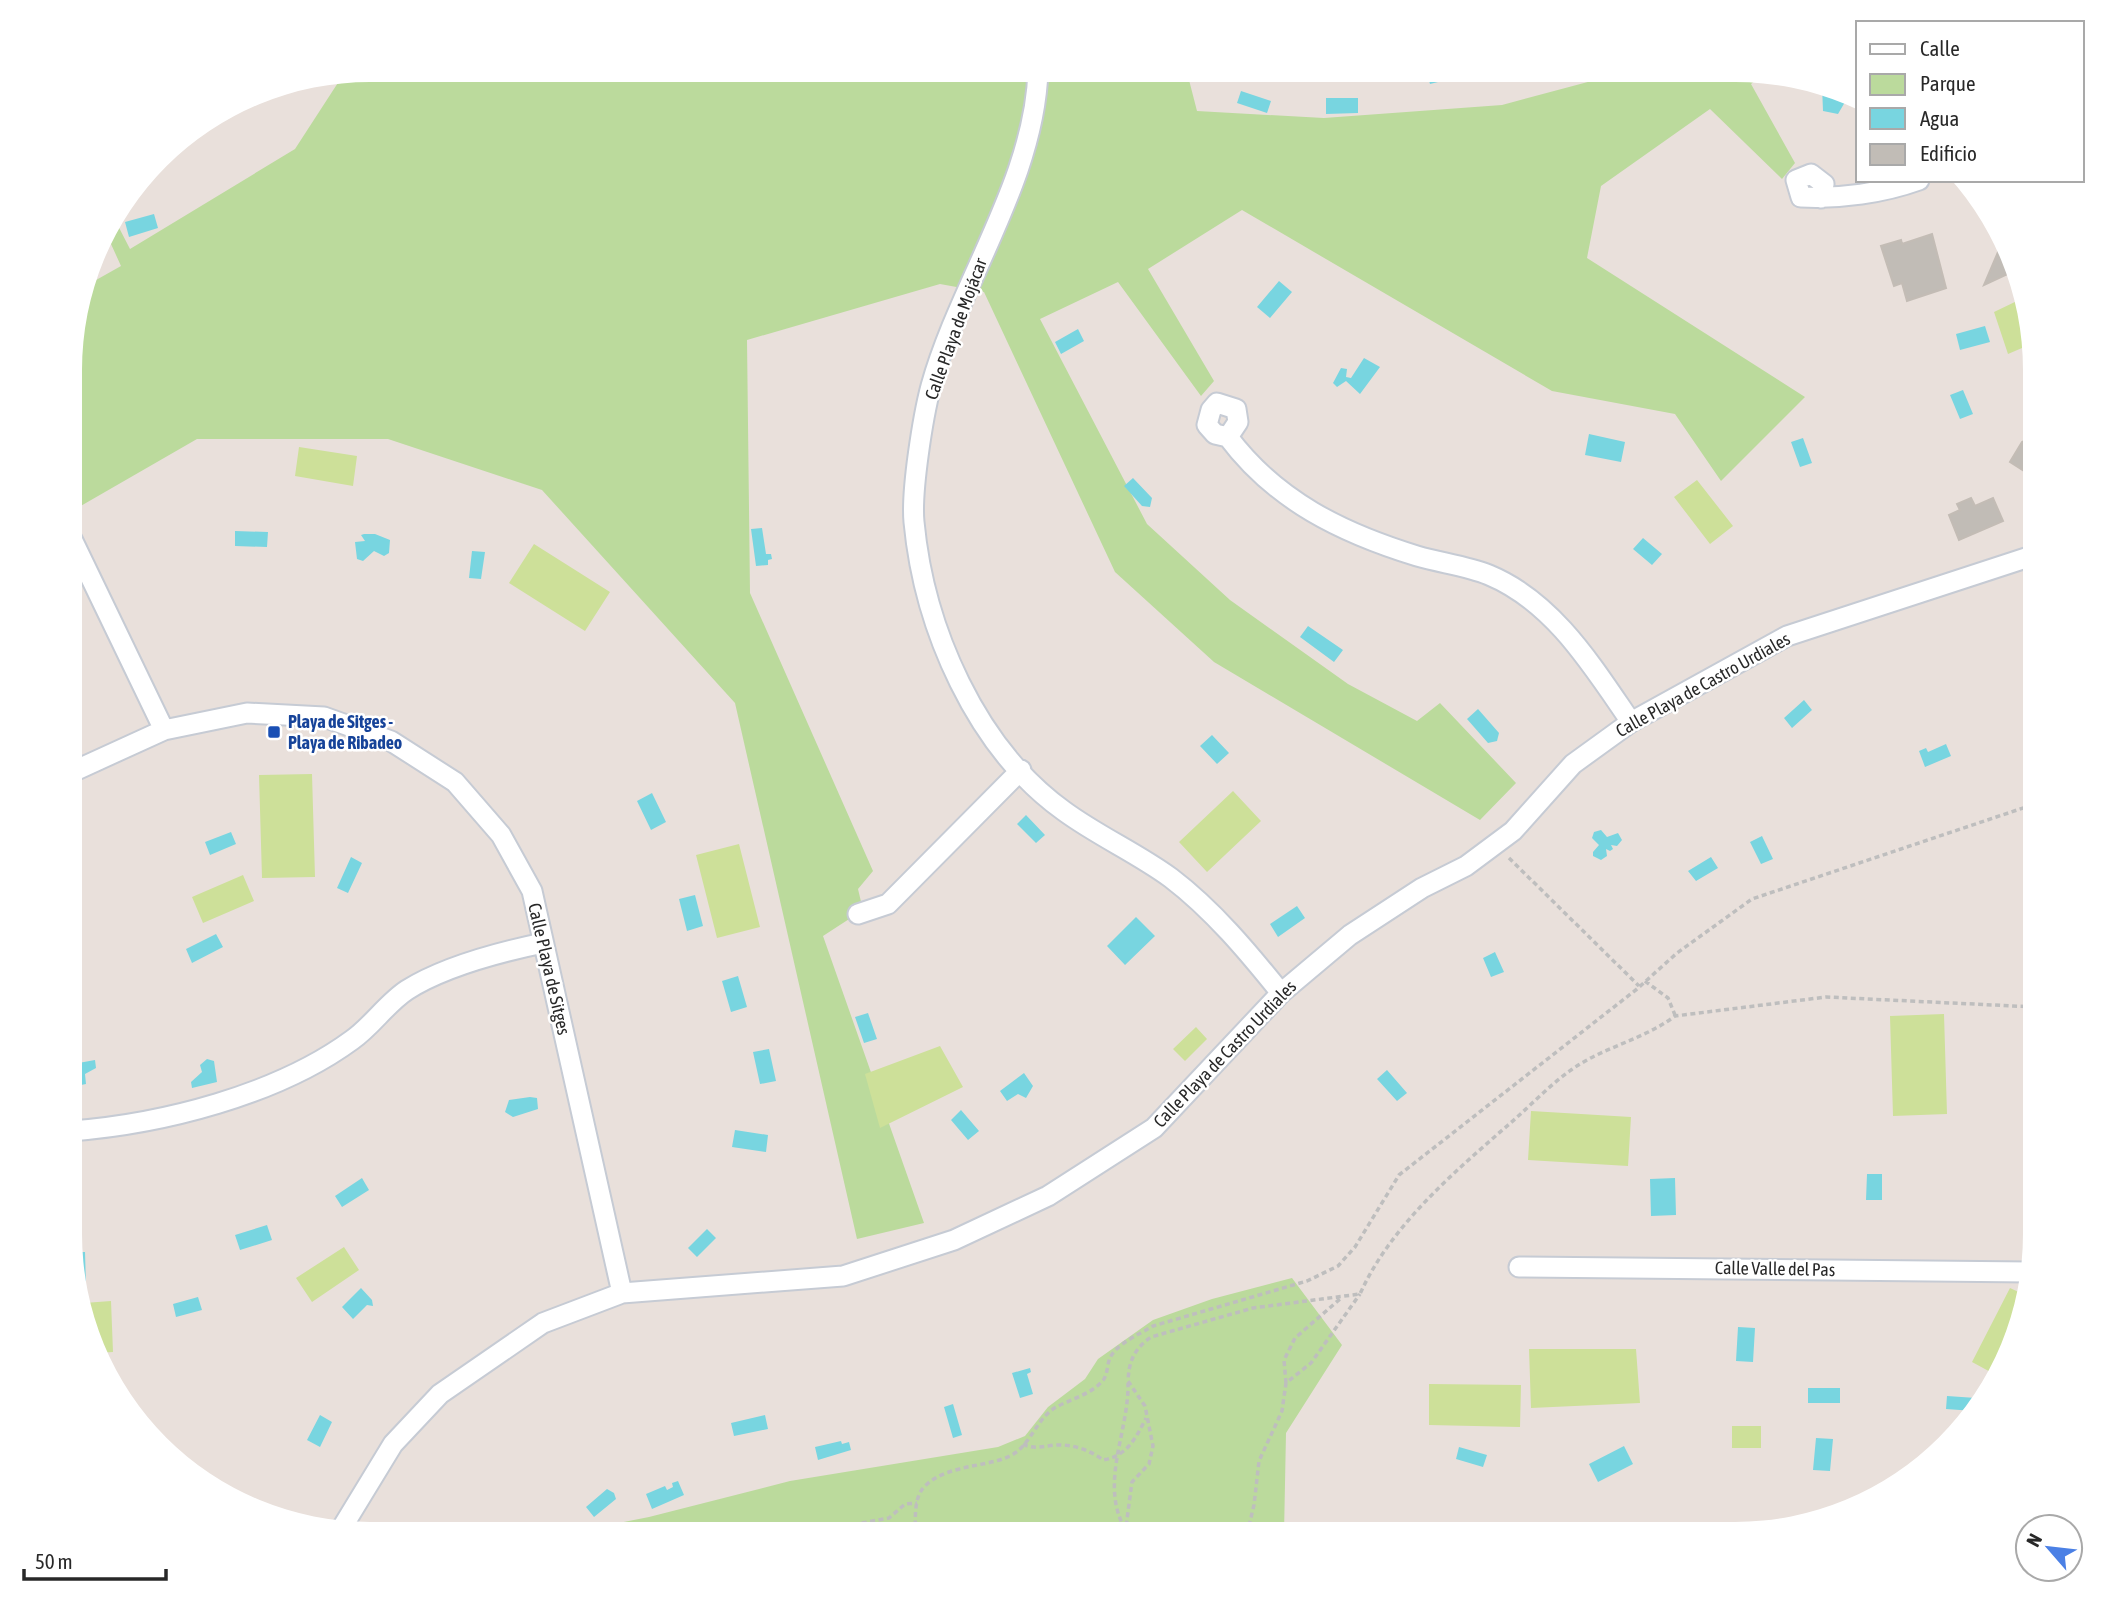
<svg xmlns="http://www.w3.org/2000/svg" width="2105" height="1604" font-family="'Asap Condensed',sans-serif">
<rect width="100%" height="100%" fill="#e9e0db"/>
<path fill="#bbda9c" d="M370,70h696l122,6 9,35 127,7 178,-13 127,-34h125l11,2 -14,11 44,79 -13,16 -72,-70 -109,77 -14,72 218,139 -84,84 -46,-67 -123,-23 -310,-181 -94,59 66,112 -13,15 -83,-114 -78,37 107,205 83,76 118,84 69,37 23,-18 76,80 -36,37 -266,-158 -99,-90 -131,-280 -44,-8 -193,56 3,253 123,278 -15,18 5,21 -40,26 101,287 -67,16 -122,-536 -193,-213 -154,-51h-191l-125,72 1,-180 16,-47 32,-18 -15,-33 7,-17 17,33 165,-100 48,-74z
M1292,1278l50,67 -56,88 -2,101 -716,-1 81,-16 141,-36 208,-34 27,-11 23,-29 37,-28 13,-20 55,-39 59,-21z"/>
<path fill="#cde099" d="M2019,300l10,45 -21,9 -14,-42z
M299,447l58,9 -4,30 -58,-10z
M1697,480l36,46 -23,18 -36,-47z
M534,544l76,48 -25,39 -76,-48z
M312,774l3,103 -53,1 -3,-103z
M1233,791l28,30 -54,51 -28,-30z
M739,844l21,83 -43,11 -21,-83z
M243,875l11,26 -51,22 -11,-26z
M1944,1014l3,100 -54,2 -3,-100z
M1196,1027l11,12 -22,22 -12,-12z
M940,1046l23,41 -83,41 -15,-54z
M1531,1111l100,6 -3,49 -100,-6z
M344,1247l15,23 -47,32 -16,-24z
M2010,1288l15,7 -13,54 -16,26 -24,-13z
M111,1301l2,51 -16,1 -13,-50z
M1529,1349h107l4,54 -109,5z
M1429,1384l92,1 -1,42 -91,-2z
M1732,1426h29v22h-29z"/>
<path fill="#78d5e0" d="M1426,70h34l2,6 -32,8z
M1822,86l9,3 7,10 7,3 -7,12 -15,-3z
M1241,91l30,10 -4,12 -30,-10z
M1326,98h32v15l-32,1z
M154,214l4,14 -29,9 -4,-15z
M1279,281l13,11 -22,26 -13,-11z
M1985,326l5,16 -30,8 -4,-16z
M1078,329l6,12 -23,13 -6,-12z
M1364,358l16,9 -20,27 -14,-13 -9,6 -4,-4 8,-15 6,1 -1,8 5,1z
M1963,390l10,24 -13,5 -10,-24z
M1589,434l36,8 -4,20 -36,-7z
M1803,438l9,25 -12,4 -9,-25z
M1133,478l19,20 -2,9 -8,-1 -18,-20z
M762,528l4,26h5l1,5 -4,1v5l-12,1 -5,-37z
M235,531l33,1 -1,15 -32,-1z
M364,534h11l15,6 -1,13 -5,3 -10,-5 -11,10 -6,-2 -2,-17 10,-1 -4,-6z
M1643,538l19,16 -10,11 -19,-16z
M472,551l13,1 -4,27 -12,-1z
M1308,626l35,24 -9,12 -34,-25z
M1804,700l8,10 -20,18 -8,-10z
M1478,709l21,24 -2,8 -9,2 -21,-24z
M1212,735l17,18 -12,11 -17,-18z
M1946,744l5,12 -26,11 -6,-16 7,-3 2,4z
M652,793l14,29 -15,8 -14,-29z
M1026,815l19,20 -9,8 -19,-19z
M1601,830l6,7 11,-4 4,7 -5,6 -6,-1 2,4 -3,2 -4,-2 1,7 -6,4 -8,-4v-4l6,-7 -7,-7 2,-6z
M231,832l5,12 -26,11 -5,-13z
M1762,836l11,23 -12,5 -11,-22z
M351,857l11,6 -14,30 -11,-5z
M1711,857l7,11 -22,13 -8,-10z
M695,895l8,31 -16,5 -8,-32z
M1297,906l8,12 -27,19 -8,-13z
M1136,917l19,19 -30,29 -18,-19z
M216,934l7,13 -31,16 -6,-14z
M1495,952l9,20 -13,5 -8,-19z
M738,976l9,31 -16,5 -9,-31z
M868,1013l9,26 -13,4 -9,-26z
M769,1049l7,32 -16,3 -7,-32z
M207,1059l7,2 3,21 -25,6 -1,-6 11,-10 -2,-7z
M95,1060l1,8 -11,6 1,10 -10,2 -3,-22z
M1387,1070l20,23 -10,8 -20,-22z
M1024,1073l9,13 -7,12 -8,-4 -11,7 -7,-10z
M530,1097l7,1 1,11 -25,8 -8,-5 4,-12z
M961,1110l18,21 -11,9 -17,-20z
M735,1130l33,5 -2,17 -34,-5z
M1867,1174h15v26h-16z
M362,1178l7,12 -27,17 -7,-11z
M1675,1178l1,37 -25,1 -1,-37z
M267,1225l5,15 -32,10 -5,-15z
M707,1229l9,9 -19,19 -9,-9z
M71,1252h14l1,33h-7z
M361,1288l11,12 1,6 -6,-1 -14,14 -11,-12z
M198,1297l4,13 -26,7 -3,-13z
M1738,1327l17,1 -2,34 -17,-1z
M1030,1368l1,4 -4,2 6,20 -13,4 -8,-25z
M1808,1388h32v15h-32z
M1947,1396l29,2 -2,13 -28,-2z
M953,1404l9,31 -9,3 -9,-31z
M320,1415l12,7 -12,25 -13,-7z
M765,1415l3,14 -34,7 -3,-13z
M1816,1438l17,1 -3,32 -17,-1z
M841,1441l1,3 7,-2 2,8 -33,10 -3,-13z
M1624,1446l9,18 -35,18 -9,-18z
M1459,1447l28,8 -4,12 -27,-8z
M678,1481l6,14 -32,14 -6,-15 19,-8 2,4 6,-3 -1,-4z
M607,1489l7,4 2,6 -22,18 -8,-10z"/>
<path fill="#c1bcb6" stroke="#c3bcb5" stroke-width="2" d="M1932,234l14,54 -39,13 -5,-18 -8,3 -13,-40 20,-6 1,4z
M2004,238l8,34 -28,13z
M2035,436v42l-25,-16 12,-20z
M1971,498l4,8 18,-8 10,23 -44,19 -10,-25 11,-5 -3,-6z"/>
<g fill="none" stroke-linecap="round" stroke-linejoin="round">
<defs>
<path id="street" d="M1038,70c-3,110 -78,212 -107,316 -8,30 -20,105 -17,136 10,106 62,226 150,289 34,25 73,42 107,67 42,32 77,74 110,115
M1821,198l3,-14 -13,-10 -15,6 5,17c39,2 82,-4 118,-17
M1217,403l19,6 2,13 -10,15 -13,-3 -8,-9 4,-15z
M1228,437c48,64 114,96 189,119 24,7 50,10 72,19 65,27 104,92 142,147
M72,539l92,191
M72,772l92,-42 83,-17 77,4 67,24 64,41 46,53 31,56 90,402
M858,914l30,-10 133,-134
M71,1131c91,-7 206,-36 281,-91 20,-14 35,-37 55,-50 38,-24 93,-38 136,-47
M1519,1267l511,5
M340,1531l53,-87 47,-50 103,-71 79,-30 221,-17 111,-36 94,-44 106,-68 127,-135 69,-58 72,-47 44,-22 47,-35 60,-67 58,-42 156,-86 248,-81"/>
</defs>
<use href="#street" stroke="#c6cbd4" stroke-width="23"/>
<path stroke="#bebebe" stroke-width="3.5" stroke-dasharray="5 3.5" stroke-linecap="butt" d="M1509,858l130,128
M1645,981l23,17 7,17
M1286,1383l-2,-23 11,-22 45,-39
M1023,1444c11,6 21,2 33,1 16,-1 34,5 47,15 24,-4 33,-22 43,-42
M1125,1529c-26,-46 4,-97 3,-146
M841,1534l5,-8 43,-8 16,-14 12,-1
M915,1534c1,-15 -2,-35 9,-47 25,-26 74,-18 95,-37 13,-12 19,-30 34,-41 16,-10 39,-14 51,-30 4,-7 3,-15 6,-21 6,-14 30,-24 43,-32l154,-45 31,-15 17,-19 44,-72 238,-186 40,-36 75,-54 283,-95
M1125,1534l7,-52 17,-18 4,-18 -8,-40 -17,-25c1,-20 6,-32 23,-44l102,-29 107,-14c32,-71 97,-124 155,-175 18,-16 36,-35 56,-49 32,-23 72,-30 104,-54l151,-19 209,10
M1247,1534l7,-29 5,-44 23,-50 4,-28 25,-20 49,-69"/>
<use href="#street" stroke="#fff" stroke-width="19"/>
</g>
<rect fill="#1a4fb4" stroke="#fff" stroke-width="2.5" x="267" y="725" width="14" height="14" rx="3.5"/>
<g text-anchor="middle" stroke-width="5" stroke-linejoin="round" paint-order="stroke">
<g font-size="18" fill="#282828" stroke="#fff">
<text transform="translate(956 329) rotate(-70)" y="6">Calle Playa de Mojácar</text>
<text transform="translate(1703 685) rotate(-29)" y="6">Calle Playa de Castro Urdiales</text>
<text transform="translate(549 969) rotate(77)" y="6">Calle Playa de Sitges</text>
<text transform="translate(1225 1054) rotate(-46)" y="6">Calle Playa de Castro Urdiales</text>
<text transform="translate(1775 1269) rotate(1)" y="6">Calle Valle del Pas</text>
</g>
<g font-size="18" font-weight="bold" fill="#164399" stroke="#fff" text-anchor="start">
<text x="288" y="728">Playa de Sitges -<tspan x="288" dy="21">Playa de Ribadeo</tspan></text>
</g>
</g>
<path d="M0 0H2105V1604H0ZM370 82H1735A288 288 0 0 1 2023 370V1234A288 288 0 0 1 1735 1522H370A288 288 0 0 1 82 1234V370A288 288 0 0 1 370 82Z" fill="#fff" fill-rule="evenodd"/>
<rect x="1856" y="21" width="228" height="161" fill="#ffffff" stroke="#a9a9a9" stroke-width="2"/>
<rect x="1870" y="44" width="35" height="10" fill="#ffffff" stroke="#a9a9a9" stroke-width="2"/>
<text x="1920" y="56" font-size="21" fill="#282828">Calle</text>
<rect x="1870" y="74" width="35" height="21" fill="#bbda9c" stroke="#a9a9a9" stroke-width="2"/>
<text x="1920" y="91" font-size="21" fill="#282828">Parque</text>
<rect x="1870" y="108" width="35" height="21" fill="#78d5e0" stroke="#a9a9a9" stroke-width="2"/>
<text x="1920" y="126" font-size="21" fill="#282828">Agua</text>
<rect x="1870" y="144" width="35" height="21" fill="#c1bcb6" stroke="#a9a9a9" stroke-width="2"/>
<text x="1920" y="161" font-size="21" fill="#282828">Edificio</text>
<g transform="translate(2049 1548) rotate(298)"><circle r="33" fill="#ffffff" stroke="#a9a9a9" stroke-width="2"/>
<path d="M0-5L12 26L0 18L-12 26Z" fill="#4b80e5"/>
<text y="-10" font-size="19" font-weight="bold" text-anchor="middle" fill="#282828">N</text>
</g>
<path d="M24 1569v10h142v-10" fill="none" stroke="#282828" stroke-width="3.5"/>
<text x="35" y="1569" font-size="21" fill="#282828" stroke="#ffffff" stroke-width="5" paint-order="stroke">50 m</text>
</svg>
